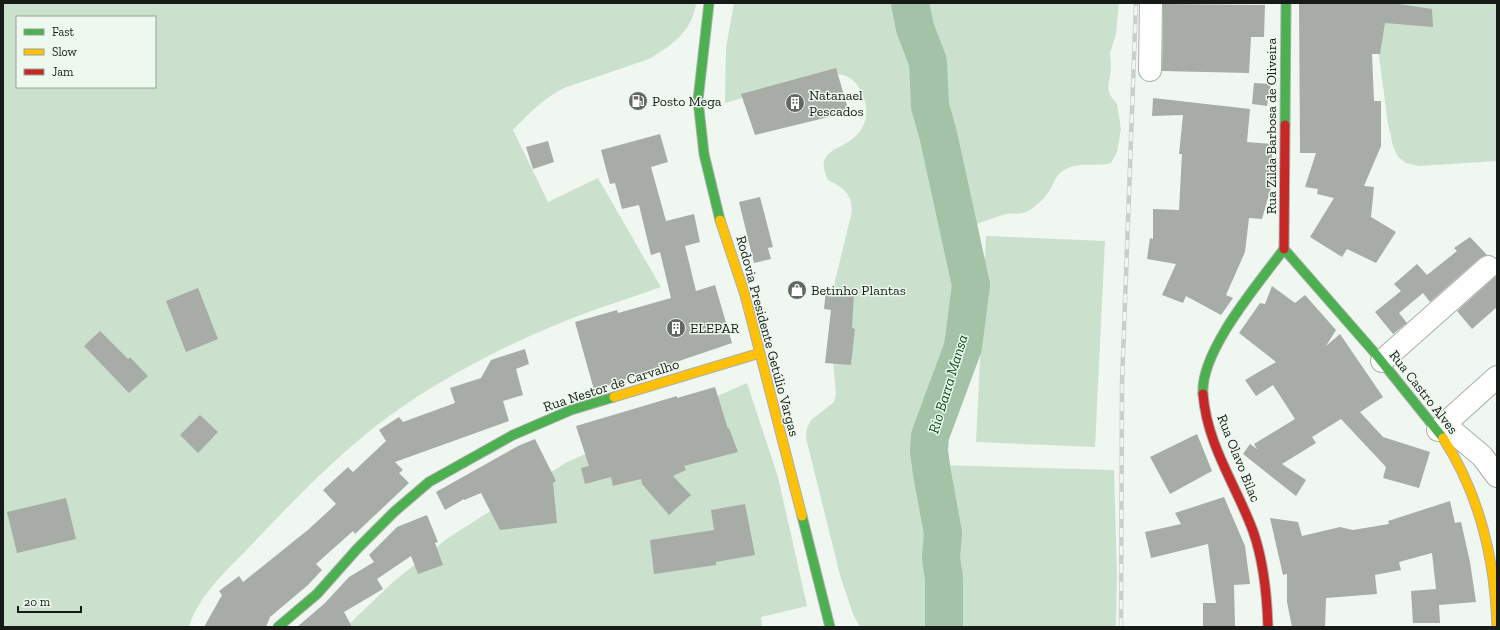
<svg xmlns="http://www.w3.org/2000/svg" width="1500" height="630" font-family="'Zilla Slab',serif">
<rect width="100%" height="100%" fill="#f0f6f0"/>
<path fill="#cbe1ce" fill-rule="evenodd" d="M3,3h693c-4,29 -24,42 -47,56l-85,29c-20,10 -35,25 -51,42l35,72 50,-24 63,109c-30,11 -61,20 -91,32 -62,25 -123,56 -178,95 -50,36 -93,81 -135,125 -24,26 -58,54 -68,88h-186zM17,17h138v70h-138z
M734,3h165l11,45 7,16 6,37 32,161c3,35 4,82 -12,114 -5,11 -15,19 -21,30 -5,9 -7,42 -8,54 -2,26 13,48 19,73 8,29 6,64 3,94h-76l-7,-13 -13,-39 -34,-137 1,-10 4,-8 23,-18 2,-8 -4,-44 1,-54 2,-15 17,-70c0,-17 -9,-24 -24,-31 -3,-7 -7,-16 -2,-23 6,-9 17,-10 25,-17 19,-14 19,-35 7,-54 -9,-13 -22,-13 -36,-11l-97,28 1,-55z
M918,3h201l-3,31 -6,19 1,16 -3,19 2,7 7,9 4,25 -4,23 -6,11c-14,4 -29,-1 -43,5 -15,6 -14,20 -24,30 -4,4 -10,9 -14,12 -9,6 -18,2 -27,5 -11,3 -21,7 -32,11l-30,-117 -9,-52z
M1372,3h125v158l-78,5 -13,-3 -8,-6 -5,-11 -5,-22z
M986,236l119,5 -10,206 -119,-5z
M747,383l31,94 29,129 -46,11 1,10h-416l47,-45 55,-44 119,-76z
M942,465l172,5 3,102 -1,55h-163l-3,-100z"/>
<g fill="none" stroke-linecap="round" stroke-linejoin="round">
<path stroke="#a3c2a8" stroke-width="38" d="M910,3l5,25 13,34 2,44 8,28 33,151 -8,62 -33,89 -1,15 3,22 11,60 -2,25 3,20v49"/>
</g>
<path fill="#a7aca7" d="M1299,3h93l40,6 1,18 -48,-4 -5,31h-8l2,47h7v45l-17,40 10,1 -3,30 25,15 -20,31 -29,-14 -5,8 -32,-20 24,-39 -17,-4 1,-5 -13,-2 11,-34h-16z
M1163,4l102,1 -1,32h-13l-2,36 -87,-2z
M836,68l13,44 -94,23 -14,-41z
M1254,83l17,1 -4,22 -15,-2z
M1153,98l97,11 -3,33 25,2v40l-10,35 -13,-1 -4,34 -19,43 7,3 -12,17 -35,-19 -3,7 -21,-8 14,-31 -29,-5 3,-21 3,1v-30l26,1 3,-56h-3l4,-39 -31,1z
M660,134l8,28 -17,5 15,54 28,-7 6,28 -15,4 11,45 19,-6 17,58 -138,47 -19,-68 42,-12 1,3 53,-15 -11,-46 -9,3 -12,-50 -17,4 -7,-26 -5,1 -9,-34z
M548,141l6,21 -21,7 -7,-22z
M760,197l13,50 -5,1 3,11 -17,4 -15,-61z
M1470,237l17,18 -7,3 -50,44 -7,-9 -24,20 8,10 -14,11 -18,-22 26,-21 -7,-7 23,-20 10,11 30,-24 -3,-3z
M1497,275v32l-25,22 -15,-18z
M1272,286l23,17 10,-8 31,35 -10,16 14,-12 43,63 -23,15 23,25 47,15 -11,36 -36,-10 3,-11 -45,-48 -29,18 4,6 -34,21 24,16 -10,16 -53,-42 7,-10 7,5 -3,-5 41,-25 -22,-34 -17,11 -11,-16 31,-18 -37,-29 21,-30 5,1z
M198,288l20,51 -32,13 -20,-51z
M826,290l28,2 -2,36 3,1 -4,36 -26,-2 6,-53 -7,-1z
M100,331l28,28 2,-2 18,19 -19,17 -45,-47z
M525,349l4,15 -13,5 7,26 -20,6 6,20 -114,41 8,8 -4,3 10,10 -54,51 -2,-3 -37,33 6,6 -14,15 -38,32 -4,10h-62l18,-32 -3,-4 20,-15 4,6 66,-53 27,-25 -13,-14 25,-23 5,5 33,-31 -7,-11 20,-13 4,5 52,-19 -5,-15 31,-10 10,-18z
M715,387l13,42 1,-1 9,24 -54,14 2,4 -13,6 18,19 -22,20 -27,-31 -1,-5 -28,7 -2,-9 -26,7 -4,-16 8,-2 -13,-40 101,-30v2z
M200,415l18,17 -20,21 -18,-18z
M1197,434l15,37 -42,23 -20,-37z
M535,439l21,42 -3,2 4,40 -57,7 -19,-37 -17,7v-1l-19,11 -9,-18 82,-46z
M1224,497l21,49 5,38 -16,1 1,41 -32,1v-24h13l-8,-59 -57,14 -6,-26 36,-8 -6,-11z
M66,498l10,41 -59,14 -10,-41z
M1450,501l5,22 6,-1 9,40 6,40 -37,3 1,18h-27l-2,-32 25,-2 -4,-36 -33,9 2,8 -26,5 2,19 -51,4 -1,29h-33l-5,-25v-28l-4,1 -13,-57 28,4 4,14 38,-9 13,3 36,-6 -1,-3z
M745,504l10,51 -39,7v3l-62,9 -4,-34 64,-10 -3,-20z
M427,515l11,27 -3,1 8,22 -25,9 -7,-18 -34,23 6,10 -39,23 8,15h-55l28,-24 24,-26 25,-15 -5,-7 28,-28z"/>
<g fill="none" stroke-linecap="round" stroke-linejoin="round">
<defs>
<path id="street" d="M1150,70l1,-67
M1382,361l106,-94
M1445,425l37,31 15,20
M1438,430l59,-53"/>
<path id="fast" d="M709,3l-11,97 6,54 16,66
M1285,125l1,-122
M1284,249l90,103 69,86
M1203,394c-3,-43 56,-111 81,-145
M802,516l28,111
M278,627l39,-33 40,-45 37,-37 35,-30 84,-47 58,-25 43,-13"/>
<path id="slow" d="M720,220l25,75 57,221
M614,397l146,-44
M1443,438c37,57 52,122 54,189"/>
<path id="jam" d="M1284,249l1,-124
M1203,394c4,51 33,91 50,137 11,31 14,64 15,96"/>
</defs>
<use href="#street" stroke="#abb0ab" stroke-width="24"/>
<use href="#fast" stroke="#abb0ab" stroke-width="11"/>
<use href="#slow" stroke="#abb0ab" stroke-width="11"/>
<use href="#jam" stroke="#abb0ab" stroke-width="11"/>
<use href="#street" stroke="#fdfefd" stroke-width="22"/>
<use href="#fast" stroke="#4caf50" stroke-width="9"/>
<use href="#slow" stroke="#ffc107" stroke-width="9"/>
<use href="#jam" stroke="#c62828" stroke-width="9"/>
<defs>
<path id="rail" d="M1121,627l1,-243 14,-381"/>
</defs>
<use href="#rail" stroke="#cccecc" stroke-width="4.5"/>
<use href="#rail" stroke="#edf9ee" stroke-width="3" stroke-dasharray="9" stroke-linecap="butt"/>
</g>
<defs>
<symbol id="fuel-disc" viewBox="-11 -11 22 22"><circle r="9.5" fill="#626863" stroke="#edf9ee"/><path d="M-5.5-6h7V0h2V4h1.3V-2.5L3-4.5l.8-.8L6-3V5H2.5V1h-1V6h-7ZM-4.2-4.7v3.2H.2V-4.7Z" fill="#fff"/></symbol>
<symbol id="building-disc" viewBox="-11 -11 22 22"><circle r="9.5" fill="#626863" stroke="#edf9ee"/><path d="M-4-6H4V6H1V3H-1V6H-4ZM-2.5-4.3h1.7v1.8h-1.7ZM.8-4.3h1.7v1.8H.8ZM-2.5-1h1.7V.8h-1.7ZM.8-1h1.7V.8H.8Z" fill="#fff"/></symbol>
<symbol id="shop-disc" viewBox="-11 -11 22 22"><circle r="9.5" fill="#626863" stroke="#edf9ee"/><path d="M-5-2.5h2.3a2.7 3.5 0 0 1 5.4 0H5L5.5 6h-11ZM-1.5-2.5h3a1.5 2.3 0 0 0-3 0Z" fill="#fff"/></symbol>
</defs>
<g fill-rule="evenodd">
<use href="#fuel-disc" x="627" y="90" width="22" height="22"/>
<use href="#building-disc" x="784" y="92" width="22" height="22"/>
<use href="#shop-disc" x="786" y="279" width="22" height="22"/>
<use href="#building-disc" x="665" y="317" width="22" height="22"/>
</g>
<g text-anchor="middle" stroke-width="3" stroke-linejoin="round" paint-order="stroke">
<g font-size="14" fill="#161b17" stroke="#edf9ee" text-anchor="start">
<text x="809" y="100">Natanael<tspan x="809" dy="16">Pescados</tspan></text>
<text x="652" y="106">Posto Mega</text>
<text x="811" y="295">Betinho Plantas</text>
<text x="690" y="333">ELEPAR</text>
</g>
<g font-size="14" fill="#161b17" stroke="#edf9ee">
<text transform="translate(1271 126) rotate(-90)" y="5">Rua Zilda Barbosa de Oliveira</text>
<text transform="translate(768 336) rotate(75)" y="5">Rodovia Presidente Getúlio Vargas</text>
<text transform="translate(611 385) rotate(-18)" y="5">Rua Nestor de Carvalho</text>
<text transform="translate(1424 392) rotate(52)" y="5">Rua Castro Alves</text>
<text transform="translate(1239 458) rotate(68)" y="5">Rua Olavo Bilac</text>
</g>
<g font-size="15" font-style="italic" fill="#0a4d20" stroke="#edf9ee">
<text transform="translate(948 384) rotate(-73)" y="5">Rio Barra Mansa</text>
</g>
</g>
<rect width="1500" height="630" fill="none" stroke="#161b17" stroke-width="8"/>
<rect x="16" y="16" width="140" height="72" fill="#edf9ee" stroke="#97a098"/>
<rect x="24" y="29" width="20" height="6" fill="#4caf50" stroke="#97a098"/>
<text x="52" y="36" font-size="12" fill="#161b17">Fast</text>
<rect x="24" y="49" width="20" height="6" fill="#ffc107" stroke="#97a098"/>
<text x="52" y="56" font-size="12" fill="#161b17">Slow</text>
<rect x="24" y="69" width="20" height="6" fill="#c62828" stroke="#97a098"/>
<text x="52" y="76" font-size="12" fill="#161b17">Jam</text>
<path d="M18 606v6h63v-6" fill="none" stroke="#161b17" stroke-width="2"/>
<text x="24" y="606" font-size="12" fill="#161b17" stroke="#edf9ee" stroke-width="3" paint-order="stroke">20 m</text>
</svg>
